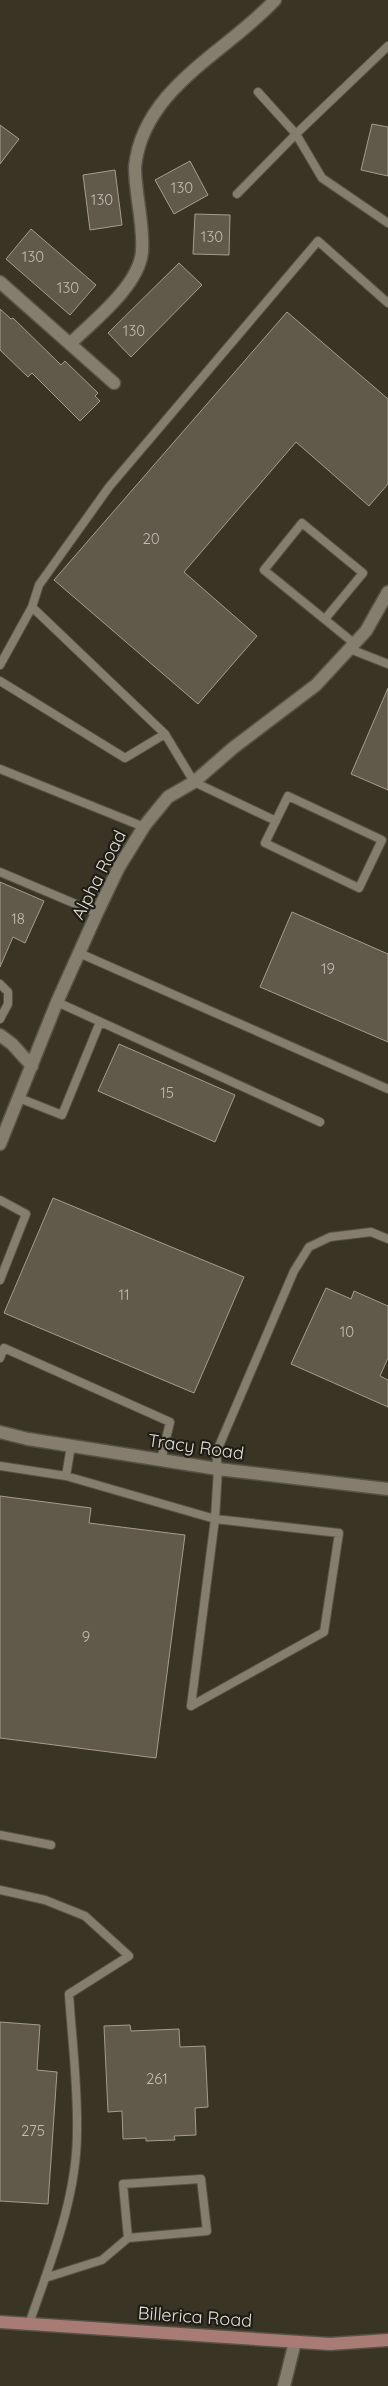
<svg xmlns="http://www.w3.org/2000/svg" width="388" height="2386" font-family="Quicksand,sans-serif">
<rect width="100%" height="100%" fill="#3a3425"/>
<path fill="#61594a" stroke="#a59d8c" d="M372,124l16,3v49l-27,-6z
M0,125l19,14 -19,25z
M190,161l18,34 -34,19 -19,-34z
M115,170l7,55 -32,5 -7,-55z
M195,214l35,1 -1,40 -36,-1z
M31,229l65,56 -26,30 -64,-56z
M179,263l23,22 -71,72 -23,-24z
M0,309l11,10 2,-1 48,47 4,-4 33,32 -3,3 5,5 -20,20 -48,-48 -4,4 -28,-27z
M287,312l101,87v85l-19,22 -73,-64 -112,130 73,64 -59,68 -144,-124z
M388,688v102l-37,-16z
M0,882l44,19 -19,42 -12,-6 -13,30z
M292,912l96,42v88l-128,-55z
M119,1044l116,51 -20,47 -117,-51z
M53,1198l191,79 -50,116 -190,-80z
M326,1288l25,11 3,-8 34,15v52l-8,18 8,4v27l-97,-43z
M0,1496l91,12 -2,15 96,12 -29,223 -156,-20z
M0,2022l40,3 -3,45 20,2 -9,132 -48,-3z
M130,2025l1,6 48,-2 1,18 25,-1 3,61 -13,1 1,27 -22,1 1,4 -29,1v-3l-23,1 -1,-28 -14,1 -4,-86z"/>
<g fill="none" stroke-linecap="round" stroke-linejoin="round">
<defs>
<path id="lane" d="M258,92l38,42 26,44 66,45
M237,194l59,-60 92,-88
M325,619l38,-46 -61,-50 -38,47 91,74
M350,649l38,15
M0,665l32,-58
M0,681l125,77 40,-24
M0,769l144,58
M288,796l94,44 -23,48 -94,-45z
M276,821l-82,-39 -29,-48 -133,-127 7,-22 70,-98 209,-246 70,62
M0,872l97,41
M79,953l309,136
M0,984l8,8v12l-8,15
M57,1002l263,120
M19,1098l43,17 38,-93
M0,1200l26,14 -26,66
M0,1358l4,-10 166,74 -9,38
M0,1466l66,10 149,43 124,14 -15,99 -133,74
M66,1476l5,-30
M191,1706l24,-187 3,-50 -2,-16 78,-182 15,-24 21,-10 41,-5 17,7
M0,1835l51,10
M0,1890l45,10 40,16 44,40 -60,38c3,46 9,92 8,138 0,66 -27,131 -48,192
M45,2278l57,-18 26,-22 79,-7 -6,-52 -78,5 5,54"/>
<path id="street" d="M0,282l70,62c23,-23 70,-59 72,-93 2,-28 -7,-56 -7,-84 8,-79 92,-115 140,-167
M70,344l44,39
M0,1035l12,9 20,22
M0,1144l57,-142 40,-89 22,-46 26,-42 23,-28 26,-15 39,-34 83,-63 50,-54 22,-39
M0,1432l28,7 190,30 170,20
M284,2386l11,-44"/>
<path id="secondary" d="M0,2322l330,22 58,-4"/>
</defs>
<use href="#lane" stroke="#575246" stroke-width="10"/>
<use href="#street" stroke="#575246" stroke-width="15"/>
<use href="#secondary" stroke="#575246" stroke-width="15"/>
<use href="#lane" stroke="#857e6e" stroke-width="8"/>
<use href="#street" stroke="#857e6e" stroke-width="12"/>
<use href="#secondary" stroke="#a87c74" stroke-width="12"/>
</g>
<g text-anchor="middle" stroke-width="4.5" stroke-linejoin="round" paint-order="stroke">
<g font-size="15" fill="#c2bdb2">
<text x="182" y="193">130</text>
<text x="102" y="205">130</text>
<text x="212" y="242">130</text>
<text x="33" y="262">130</text>
<text x="68" y="293">130</text>
<text x="134" y="336">130</text>
<text x="151" y="544">20</text>
<text x="18" y="924">18</text>
<text x="328" y="974">19</text>
<text x="167" y="1098">15</text>
<text x="124" y="1300">11</text>
<text x="347" y="1337">10</text>
<text x="86" y="1642">9</text>
<text x="157" y="2084">261</text>
<text x="33" y="2136">275</text>
</g>
<g font-size="18" fill="#e2ded5" stroke="#1f1c15">
<text transform="translate(99 875) rotate(-63)" y="6">Alpha Road</text>
<text transform="translate(196 1447) rotate(8)" y="6">Tracy Road</text>
<text transform="translate(195 2317) rotate(4)" y="6">Billerica Road</text>
</g>
</g>
</svg>
